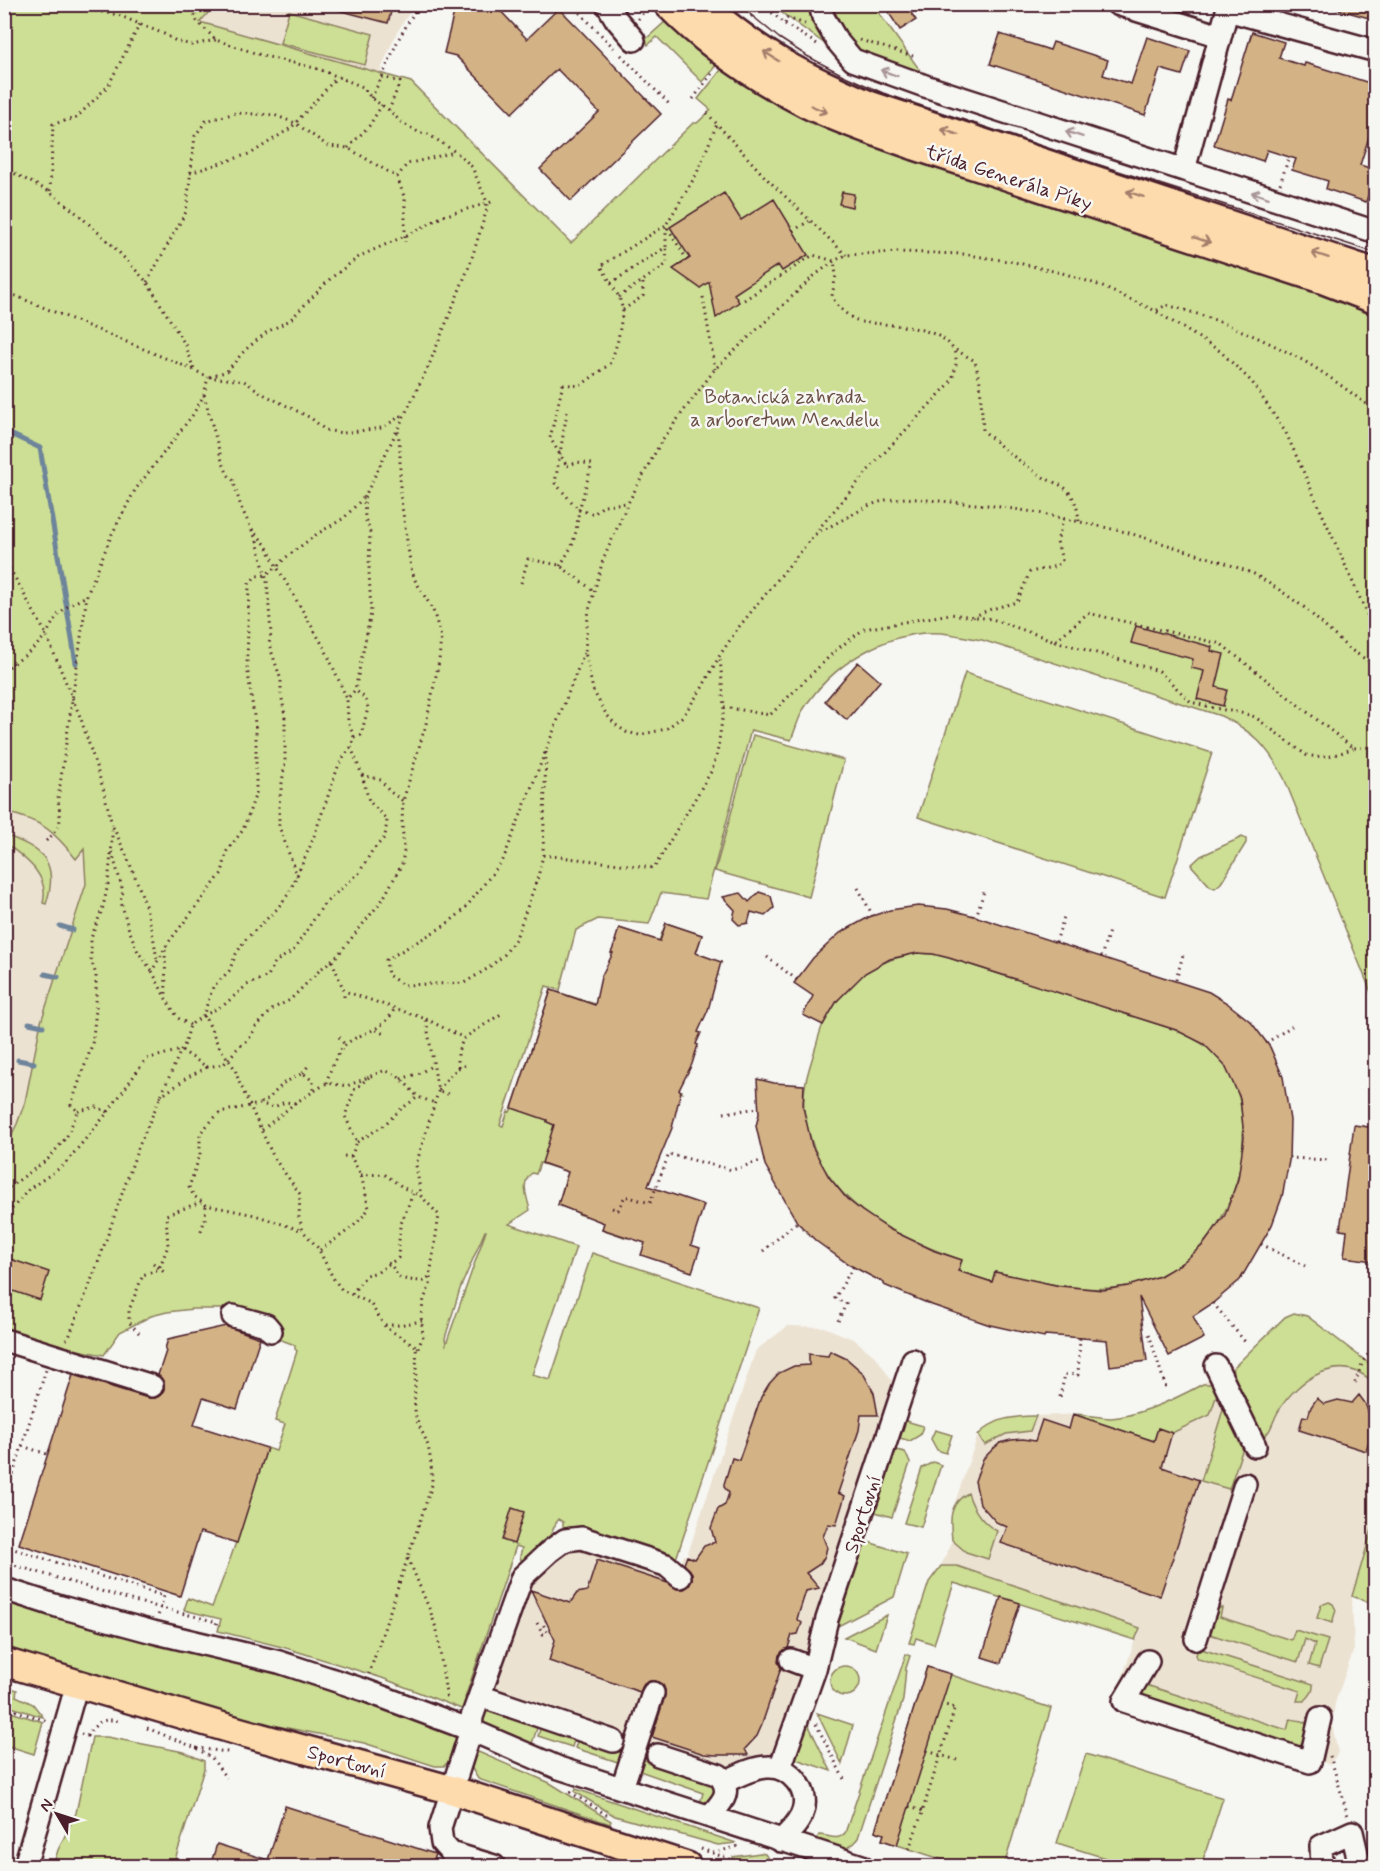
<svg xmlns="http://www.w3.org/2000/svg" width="1380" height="1871" font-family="Mynerve,sans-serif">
<rect width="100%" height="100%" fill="#f6f6f2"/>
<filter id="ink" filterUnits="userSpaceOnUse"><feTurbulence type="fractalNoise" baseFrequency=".0167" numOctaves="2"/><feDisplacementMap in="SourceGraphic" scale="12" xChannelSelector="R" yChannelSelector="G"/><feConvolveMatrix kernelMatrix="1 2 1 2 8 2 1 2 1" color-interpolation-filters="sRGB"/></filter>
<g filter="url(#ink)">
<path fill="#ece2d2" d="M215,5h199l-18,29 -17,40 -179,-52z
M5,812l26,6 16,10 12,9 17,22 8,-11 2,36 -45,138 -16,80 -8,22 -12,24z
M788,1326l36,1 31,13 22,18 16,25 13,38 -113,337 -83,22 -225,-73 40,-122 60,-54 97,30 2,-6 3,1 69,-206z
M1236,1364l-3,4 37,63 7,-18 7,-10 13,-15 14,-11 20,-8 19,1 20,8 5,6v139h-1l-22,73 2,53 -19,54 -3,21 6,29 -9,12 -30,-18 -166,-53 2,-5 -15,-5 19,-56 -182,-62h-16l11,-26 -2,-18 3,-14 25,-73 9,-9 11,-6 16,-3 68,-3 29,4 33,-7 33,-13z"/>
<path fill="#cddf94" stroke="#8c7f60" stroke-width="1.5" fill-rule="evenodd" d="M5,5h210l-15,17 211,60 160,161 122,-120h4l14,-13 -13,-11 27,-34 650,247v690l-91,-224c-16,-31 -31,-47 -63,-62l-239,-76c-14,-2 -28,-6 -41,-7 -55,-3 -110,32 -138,77 -5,9 -8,21 -12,30l-40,-10 -45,169 -45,-6 -12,31 -51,-5 -22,11 -16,60 -14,-4 -46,139 3,1 5,-15 2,1 2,-4 39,-118 47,15 2,-4 -4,-3 4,1 15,-45 -4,-1 8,-11 -4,-1h5l-1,-13 40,13 7,-18 36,12 -6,18 26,10 -4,-1 -3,10 3,3 -4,-1 -19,57 6,2 -7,-1 -2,11 6,2 -14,21 6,2 -7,-1 -7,22 6,2v2l-7,-2 -3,10 6,3 -7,-2 -19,57 6,3 -6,-1 -25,77 -25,-9 3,-8 -19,-9 -1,4 -7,-2 1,-4 -4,1 -17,-6 8,-28 7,2 1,-5 -34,-11 -4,11 -4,-1c-12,9 -5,24 -2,37l-21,14 67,23 -44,128 18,5 42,-127 167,55 -83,251 -88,-30 -25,3v-10l-5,-3 -10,21 -26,24 -2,-8 2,-8 -6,-2 -51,152 5,3 -6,9 -82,-32 -96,-30 -68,-17 3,-12 -37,-9 4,-12 24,9c21,-52 38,-105 55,-159l9,3 9,-27 -10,-3 22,-70 -2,-2v-4l-19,-7 -44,-29h-39l-26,3 -16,4 -31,16 -16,23 -75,-14 -24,-8v-185l12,-24 8,-22 16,-80 45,-138 -2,-35 -8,10c-24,-30 -34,-38 -71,-47zM485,1231h1l-40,113 -1,-6 15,-49z
M771,5h38l20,40 -1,1z
M832,5h41l49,68c-16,-5 -35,-8 -51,-14 -18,-7 -32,-38 -39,-54z
M289,11l84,23 -8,31 -85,-22z
M666,21l52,42 -16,19 -45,-45 -9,8 -2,-6z
M965,673l247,80 -47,144 -247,-80z
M753,735l91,25 -35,137 -94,-26z
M5,835c37,14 55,26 41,69l-3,-1c7,-28 -18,-45 -38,-60z
M1242,837l4,2v4l-25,40 -6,5 -5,-2 -19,-21 10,-9z
M917,953l16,1 16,4 227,72c21,10 33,16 48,34 11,14 16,35 18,51 7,64 -22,132 -81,160 -54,26 -111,9 -166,-3l-3,10 -34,-11 4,-11c-49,-17 -103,-40 -133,-84 -12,-17 -24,-47 -25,-68 -2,-22 6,-41 12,-62 2,-7 4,-15 7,-22 9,-19 26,-41 43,-52 18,-11 32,-15 51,-19z
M1294,1313l13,3 68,52v16c-33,-33 -77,-7 -97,28 -6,10 -6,20 -17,27l-29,-63 1,-8 52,-51z
M1203,1384h7l6,3 1,7 -7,21 -38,18 -14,-5 -4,13 -81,-27c13,0 26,4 38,4 30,-2 66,-20 92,-34z
M1226,1400l18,45 -15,44 -28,-8z
M1036,1416l-6,15 -24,3 -21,11 -7,-10c18,-18 34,-18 58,-19z
M906,1421l17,5 -3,9 -10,6 -10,-3z
M935,1430l17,5 -6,18 -9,-3 -6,-11z
M896,1450l9,2 5,11 -18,54 -17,-5z
M933,1462l8,3 -20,62 -17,-4 18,-55z
M968,1493c5,16 14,30 29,38l-9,28 -22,-7 -14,-12c-2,-20 -4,-36 16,-47z
M1374,1523h2l-1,62 -7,17 -16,-6z
M865,1541l42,13 -13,43 -56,29z
M941,1566h16l183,62 -5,12 -181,-57 -20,61 -18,-6 -2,6 -5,-1 20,-61z
M4,1602l85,25 228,57 137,51 4,6 -5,16 -9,9h-9l-71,-23 -102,-20 -257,-75z
M1329,1602l4,2 3,6 -4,13 -15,-5 4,-13z
M1215,1608h7l-2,9 71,23 4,-10 33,10 -9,28 -10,-3 6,-21 -10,-5 -7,23 -95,-30z
M887,1615l-11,34 -32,-12z
M1198,1648l115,36c1,7 -4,13 -9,17h-7l3,-10 -102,-32 -2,-4z
M906,1654l4,2 -4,12 -3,32 -45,138c-13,18 -26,11 -44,7l5,-10c11,0 17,7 26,-2z
M830 1681a15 15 0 1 1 30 0a15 15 0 1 1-30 0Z
M927,1667l124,41 -47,158h-42l-80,-26 2,-6 -9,-3z
M1143,1684l144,46 3,-11 12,2 9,5 -2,17 -10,4 -166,-53z
M5,1686l12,4 -1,6 17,8 10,13 -38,-12z
M485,1707l53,18 -7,22 -49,-22 -1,-4z
M4,1710l39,12 -9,32 -29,-9z
M817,1713l36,12 -11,39z
M806,1720l25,51 -38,-13z
M541,1726l34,11 -3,10 -34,-11z
M92,1737h15l77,15 20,9v8l-31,97h-120l5,-16 18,-37z
M578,1738l52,17 -3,10 -52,-17z
M476,1751l74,32 61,38 -1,3 -132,-45 -7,-12z
M1086,1754l137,44 -22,68h-70l-74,-23z
M641,1759l69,21 7,11 -9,15 -8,-3 3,-10 -72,-25z
M576,1789l160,54 -18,2 -103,-29 -40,-24z
M760,1853l5,1c4,5 4,8 1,12h-11l-22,-7v-2z"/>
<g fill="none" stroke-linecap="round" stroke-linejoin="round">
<path stroke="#6d849b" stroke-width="5" d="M4,431l36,17 36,215
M60,926l13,4
M45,974l13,3
M29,1023l14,3
M18,1060l16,3"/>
</g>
<path fill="#d3b286" stroke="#4a1f2b" stroke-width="1.5" d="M335,4h58l-5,19 -54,-14z
M456,4h38l33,35 32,-31 102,106 -90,87 -31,-32 59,-57 -42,-43 -45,44 -56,-57 -12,-3z
M883,4h22l11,16 -16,10z
M1334,4h42v16l-43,-12z
M1252,32l32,10 -5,16 25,8 1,-3 17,5 54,17v55l-7,-3 -9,28 16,5 -10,32 -40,-13 2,-8 -36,-11 4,-11 -29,-9 -4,11 -49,-16 14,-46 3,1z
M1000,34l50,16 3,-8 55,18 -5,15 28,9 16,-47 43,14 -8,24 -22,-6 -15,46 -155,-51z
M842,192l12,2 -2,13 -13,-3z
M724,193l17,27 33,-21 34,56 -26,16 -4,-6 -44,29 5,8 -23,16 -7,-36 -9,6 -27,-19 17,-11 -20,-31z
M1136,626l76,21 -1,4 13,3 -8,33 11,3 -4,16 -26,-7 7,-28 -13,-3 2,-9 -62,-16z
M858,662l22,19 -33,39 -22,-19z
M759,892l12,4 3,12 -9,8 -14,-4 -3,11 -9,2 -6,-6 2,-9 -12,-13 18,-4 8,9z
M918,906l29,3 27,7 235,76 18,11 24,19 19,25 13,30 7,43 -1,41 -7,36 -10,28 -32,55 -27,23 -20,13 11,22 -35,18 -30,-59 8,64 -37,5 -3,-26 -62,-5 -1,2 -54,-12 -58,-20 -48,-20v-2l-36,-19 -32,-23 -19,-19 -32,-57 -9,-39 3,-12 -2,-35 17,4 30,2 -1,22 9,39 17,31 18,22 15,12 27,18 46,22 27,9 -4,11 34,11 3,-10 65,14 43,4 25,-4 32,-10 22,-13 21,-18 22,-30 13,-36 6,-42 -4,-39 -15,-32 -21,-22 -28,-14 -227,-72 -16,-4 -16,-1 -27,6 -25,14 -28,28 -14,24 -20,-10 10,-19 -19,-13 19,-25 27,-25 29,-16 21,-7z
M666,923l36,12 -6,18 25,9 -13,48 -10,22 3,1 -5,11 2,1 -6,19 -13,26 2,1 -9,37 -24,58 56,19 -13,40 9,3 -8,24 -51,-17 4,-12 -43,-14 2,-6 -46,-18 10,-33 -26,-9 12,-38 -7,-3v-2l-35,-12 39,-118 44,15 6,-28 12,-24h-2l5,-12h-1l4,-13 41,13z
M1354,1125l22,3v118l-3,15 -29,-4 3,-26 -7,-1z
M4,1257l45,15 -9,28 -36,-12z
M226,1326l34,12 -23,71 -34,-11 -9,27 73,23 -30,95 -37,-11 -20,64 -161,-52 54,-169 75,23h7l6,-3 3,-6v-6l-6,-8 8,-24 -1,-2 3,-10z
M830,1351l17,8 16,14 11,20 4,22h-17l-2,15 -21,63 7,3 -9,29 -8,-1 -5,13 4,10 -2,9 -5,8 -14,9 13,15 -13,3 -9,28 5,4 -4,11 -6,1 -4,13 -5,3 -4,4 -1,7 3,6 -20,59 -4,9 -12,13 3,6h-32l-12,-1 -52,-17 13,-41v-6l-2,-5 -7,-4h-6l-6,3 -4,8 -91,-31 6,-21 -24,-50 39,13 7,-10 10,-2 10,-31 71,23 9,6h7l5,-3 3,-6v-7l-8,-9 3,-8 8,3 9,-13 11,-4 -4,-14 7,-19 7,-4 4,-12 -5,-6v-3l8,-26 7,2 22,-63 8,-13 10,-11 15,-7 15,-1v-11l19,2z
M1359,1395l6,8 4,11v23h1l-4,14 -67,-21 4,-14 5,1 3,-10 6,-9 7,6 14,-4 14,3z
M1073,1414l81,27 4,-13 14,5 -10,34 37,13 -39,116 -159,-53 6,-16 -11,-5 -16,-18 -5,-23 8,-22 9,-9 8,-7 11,-3 12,-1 12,2 7,-21 27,9z
M512,1508l12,4 -10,32 -12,-4z
M1001,1597l19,6 -19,60 -19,-6z
M927,1667l24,7 -54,171 -15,-5 2,-6 -9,-3z
M285,1806l150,48 -4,12h-221l7,-22 51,16z"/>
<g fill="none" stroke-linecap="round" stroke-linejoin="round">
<defs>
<path id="minor" d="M607,4l9,15 18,21
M820,4l3,13 14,24 16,19 72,26 451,146
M1117,4l103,32
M1227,10l149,41
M1184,170l45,-166
M233,1316l33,9 5,6
M4,1340l148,46
M1216,1366l39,80
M4,1589l53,17 96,26 126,30 85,28 107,40 88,38 303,98
M1196,1639l49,-155
M791,1660l24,9
M1148,1661l-24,40 186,61 10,-44
M480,1696l133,45
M658,1755l61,20c14,18 3,27 -9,41
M780,1768l35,-99 12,-50 86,-259
M724,1782c14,-6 29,-15 44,-15 22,-1 42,23 35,44 -3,12 -14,21 -22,30
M622,1788l31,-95
M25,1866l52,-182
M494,1866l-43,-13 -9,-10 -2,-15 31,-98 1,-13 50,-140 28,-26 15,-11 17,-2 84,27 14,12
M1322,1866l-1,-20 31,-14 8,34"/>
<path id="major" d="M668,4c40,41 88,74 139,100 34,17 72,29 108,42l406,133 55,21
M701,4c24,20 49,40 76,56 29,18 61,31 92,45l507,168
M4,1662l237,70 211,58 235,76"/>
</defs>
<use href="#minor" stroke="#4a1f2b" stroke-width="26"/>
<use href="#major" stroke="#4a1f2b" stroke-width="32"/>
<path stroke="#4a1f2b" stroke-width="3" stroke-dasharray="1.5 4.5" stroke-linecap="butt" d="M60,4l58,11 46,19 12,7 16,4 24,-5
M580,13l34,35
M751,17l11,-13 23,20 6,-20
M787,18l18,6
M638,19l7,-9 -4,-6
M785,24l32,20
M860,40l53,16
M621,55l49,50
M382,77l18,5 -11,28
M371,98l11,-21 16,-37 21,-36
M693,99l20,-27
M707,113l58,64 81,78
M348,148l21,-22 13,-21
M4,168l46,24 29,23 32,29 36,38 39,64 8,24
M190,173l62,-20 39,-25 46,-51
M397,177l10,-13 48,-12
M1280,184l9,-27
M50,191l3,-67 23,-6 32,-32 32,-62
M793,231l16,-10
M147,282l39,-70 9,-76 11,-15 30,-8 38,2 21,8 33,23 20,2 49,29 8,22v43
M611,283l55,-36v-22l30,-50 21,-51
M4,291l190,79 14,7 36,4 21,14 46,23 14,12 18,3 39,-5 22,-14
M619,297l48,-33 -1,-17
M703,297l12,72
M744,300l69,-45 21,6 2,14 -4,21 4,8 8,8 8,6 9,4c35,4 118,3 89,61l-79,84 -56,66
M623,310l20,-14v-15
M1157,312l63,39 32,31 34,51 90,201
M956,350l19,11 5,21 3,48c18,18 39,33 60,47 8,5 19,7 25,14 8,9 10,19 11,31
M210,377l17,-6 18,-21 22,-18 23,-12 41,-42 29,-22 56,-25 27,-15 52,-15
M563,384l17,2 31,-23 7,-23 5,-30 -4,-13 -18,-31 65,-41 21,35
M204,395l18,66 6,14 5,5 8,27 16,34 10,40 4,53 -2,10 12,36v13l4,23v46l-6,42v22l18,50
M1376,411c-28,-20 -55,-42 -85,-57 -38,-20 -84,-39 -125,-49l-10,6 -60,-27 -30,-10 -52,-12 -51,-8 -65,-2 -52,3 -12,6 -20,15 -99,93 -53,71 -34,63 -25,57 -14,50 -2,15 -2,27 8,38 13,24 10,11 10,7 13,3 27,-6 17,-13 19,-28 18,-33 18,-27 76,-93 56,-30 16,-5 19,-2 82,7 47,7 92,20 97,30 31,12 27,17 24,17 43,40 28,18
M567,412l-12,71 24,27 15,4 10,-9 24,-2
M252,529l14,16 11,22 48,82 22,50
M4,558l42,76 35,85 22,69 9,37v19l-4,40 -5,23 -12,31v21l5,16v35l-4,35 -21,60 7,6 -12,27 -18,21 -44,32
M560,566l12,-20 4,-15 3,-21 13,-46 -15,-2 -10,4
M521,583l7,-24 31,6 35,26
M973,617l15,-7 29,-8 13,-30 27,-6 5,-6 -5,-19 7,-23
M1055,641l104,30 32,31 23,6 32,6 9,3 51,38c16,4 32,0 47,-7
M4,670c15,-10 33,-22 43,-37 5,-8 8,-17 16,-23 7,-6 16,-9 24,-15
M724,707l46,8 66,-65 28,-21 86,-15 42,5 63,22 33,-28 133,31 132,104 23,-1
M354,737l7,-2 7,-27 -2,-9 -11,-9
M351,747l11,28 7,26 18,19 -2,17 -13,14 -13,22 -35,31 -31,47 -18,11 -7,14 -21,9 -23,20 -21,11 5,6 10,23 17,24 4,13 35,76 26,36 -1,23 4,14 15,17 15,30 9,12 28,13 16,25 30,18c2,24 -4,48 0,71 2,9 8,17 11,26 4,14 5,28 5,42l-63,189
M546,752l-3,103 -5,22 -22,61 -12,17 -17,14 -23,14 -61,2 -15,-10 -2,-15 58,-34 19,-15 40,-51 81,-207
M362,775l19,5 8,11 14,10
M113,827c21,43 39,87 44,135
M46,841c17,-15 15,-21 12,-42l29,-204 25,-61 23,-44 57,-74 12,-21 4,-18
M112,852l11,39 -2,11 7,25 10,25 14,19
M543,855l111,13 58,-98 5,-16 7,-47 -4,-50
M858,888l15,28
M976,917l8,-26
M1056,942l8,-25
M165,950l1,47
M767,957l30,23
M1101,957l8,-26
M332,961l12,30 82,28 12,73 -22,73 5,31 18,19 -9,61v9l-6,14 -3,16 2,21 -6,15
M1176,980l7,-25
M344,997v-6
M426,1019l38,19 37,-24
M190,1025l-12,-7 -12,-19 -14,-28 16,-28 54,-70 5,-22 16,-21 13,-37v-63l-9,-64 2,-82 7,-8 9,-1 12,-8 8,-9 32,-24 27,-16 19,-20
M376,1030l10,5
M339,1037l6,8
M1266,1043l26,-17
M458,1068l7,-3
M303,1073l5,-7
M401,1079l19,-6 13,-8
M327,1083c1,-10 11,-32 19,-39 18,-14 39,-12 49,-37
M448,1094l-10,-2 8,-12 12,-12v-17l6,-13
M160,1097l28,-20 19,-10
M261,1103l7,-4 16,-16 19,-10 10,8v10
M295,1103l-10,-1 -11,5 -14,-3 -40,8 -20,21v22l-11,32 5,9 12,9 49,10 48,16
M78,1111l19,-4 11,5
M724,1113l35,-5
M262,1130l33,-27 32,-20 20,3 36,-15c15,0 25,16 35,26
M357,1142l26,-16 18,-17 17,-12 17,6
M344,1156l7,1
M1289,1158l40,2
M361,1175l23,-1 20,14 17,8
M612,1208l6,2 7,-14 25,7 19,-49 63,16 32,-10
M4,1218l25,-29 34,-23 45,-54 38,-53 35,-9 26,17 17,-3 13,-15 12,-10 7,-12 18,-19 16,-8 32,-32 16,-13 45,-56 19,-35 2,-13 -2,-30 1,-20 23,-77 13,-63 2,-24 -8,-27 -18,-30 -4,-12 -11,-75v-44l-2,-18
M201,1231l4,-12 1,-14
M1261,1244l44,22
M320,1250c17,-12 38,-24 49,-42l-8,-33 -10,-18 6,-15 -12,-26 9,-26 15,-13
M763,1251l34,-29
M153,1263l12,10
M388,1263c6,4 6,8 10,13 4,4 20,5 26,5l6,-5
M352,1294l14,-19 12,-3 20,-14 2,-32 13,-32
M1213,1303l33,40
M838,1321l8,-17 -11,-6 18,-31
M385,1325h13l24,-4
M139,1333l-10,-11v-12l14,-35 16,-6 9,-23 -2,-31 35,-13
M1149,1334l17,54
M66,1340l3,-3 29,-74 40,-115 43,-98 4,-6 5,-19 13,-9 10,-29 16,-16 7,-17 9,-14 32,-31 12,-16 23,-51 27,-78 12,-17 3,-10 -6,-15 -1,-23 8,-9 16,-77 -2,-42 1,-42 -5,-10 -1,-21 65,-133 41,-101 17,-55v-7l-15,-35 -12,-12 -32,-21 -8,-1 -19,-11 -12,-12 -18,-12 -8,-11 -44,-18 -55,-13 -48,-16 -19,-19 -6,-17
M1355,1383l8,-22 13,-17
M1060,1397l5,-23 13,1 2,-37
M22,1446l24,-76
M1375,1465h1
M4,1503l18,-57 25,8
M4,1546l160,50 -6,20
M408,1558l23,55 6,18 10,70
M4,1562l130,39 83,21 -2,5
M537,1623l6,11h3l1,-2 -4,-8 3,-3
M4,1707l43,14
M816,1724l29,57
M147,1728l49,20 16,10 14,20
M81,1734l6,2c11,-15 15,-18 34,-15
M196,1748l32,4
M927,1751l30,9
M1330,1756l18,60
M570,1792l40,25
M909,1807l14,4
M701,1849l48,17
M909,1849l12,-33 34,-108 -13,-4
M713,1853l26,-7"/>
<use href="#minor" stroke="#f6f6f2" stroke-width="21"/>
<use href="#major" stroke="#fedbac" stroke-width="27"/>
<path stroke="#4a1f2b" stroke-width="1.5" d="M738,4l41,34 28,18 36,19 40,18 201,67 292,93"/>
<path stroke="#4a1f2b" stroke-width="3" stroke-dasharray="1.5 4.5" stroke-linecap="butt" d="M563,384l-13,54 17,28"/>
</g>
<defs><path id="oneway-shaft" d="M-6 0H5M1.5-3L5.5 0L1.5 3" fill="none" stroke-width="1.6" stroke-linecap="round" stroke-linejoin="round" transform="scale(1.5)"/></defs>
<g stroke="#a47d6c">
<use href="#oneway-shaft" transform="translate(771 56) rotate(-147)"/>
<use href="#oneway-shaft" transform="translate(819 109) rotate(23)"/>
<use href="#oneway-shaft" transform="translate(950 132) rotate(-162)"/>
<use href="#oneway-shaft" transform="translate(1135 194) rotate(-162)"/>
<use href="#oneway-shaft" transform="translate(1202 240) rotate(18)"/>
<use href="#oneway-shaft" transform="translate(1320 255) rotate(-162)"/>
</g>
<g stroke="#a99598">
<use href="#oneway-shaft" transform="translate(889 73) rotate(-160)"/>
<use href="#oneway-shaft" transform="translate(1074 134) rotate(-162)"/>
<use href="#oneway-shaft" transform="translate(1260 195) rotate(-162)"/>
</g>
</g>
<g text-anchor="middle" stroke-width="5" stroke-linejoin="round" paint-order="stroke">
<g font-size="20" fill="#4a1f2b" stroke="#f6f6f2">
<text transform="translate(1009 177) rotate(18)" y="7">třída Generála Píky</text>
<text transform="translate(862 1514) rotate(-72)" y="7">Sportovní</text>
<text transform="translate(347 1761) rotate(15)" y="7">Sportovní</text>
</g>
<g font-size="20" fill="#6b4f45" stroke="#f6f6f2">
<text x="785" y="403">Botanická zahrada<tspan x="785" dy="23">a arboretum Mendelu</tspan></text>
</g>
</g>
<rect width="1380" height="1871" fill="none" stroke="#f6f6f2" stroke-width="24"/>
<rect x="12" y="12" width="1356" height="1847" fill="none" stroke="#4a1f2b" stroke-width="2" filter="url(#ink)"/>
<g transform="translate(57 1814) rotate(309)" stroke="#f6f6f2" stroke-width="4.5" paint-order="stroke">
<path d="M0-4.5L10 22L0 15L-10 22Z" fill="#4a1f2b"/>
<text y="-9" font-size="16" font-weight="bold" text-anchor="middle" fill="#4a1f2b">N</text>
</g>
</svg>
